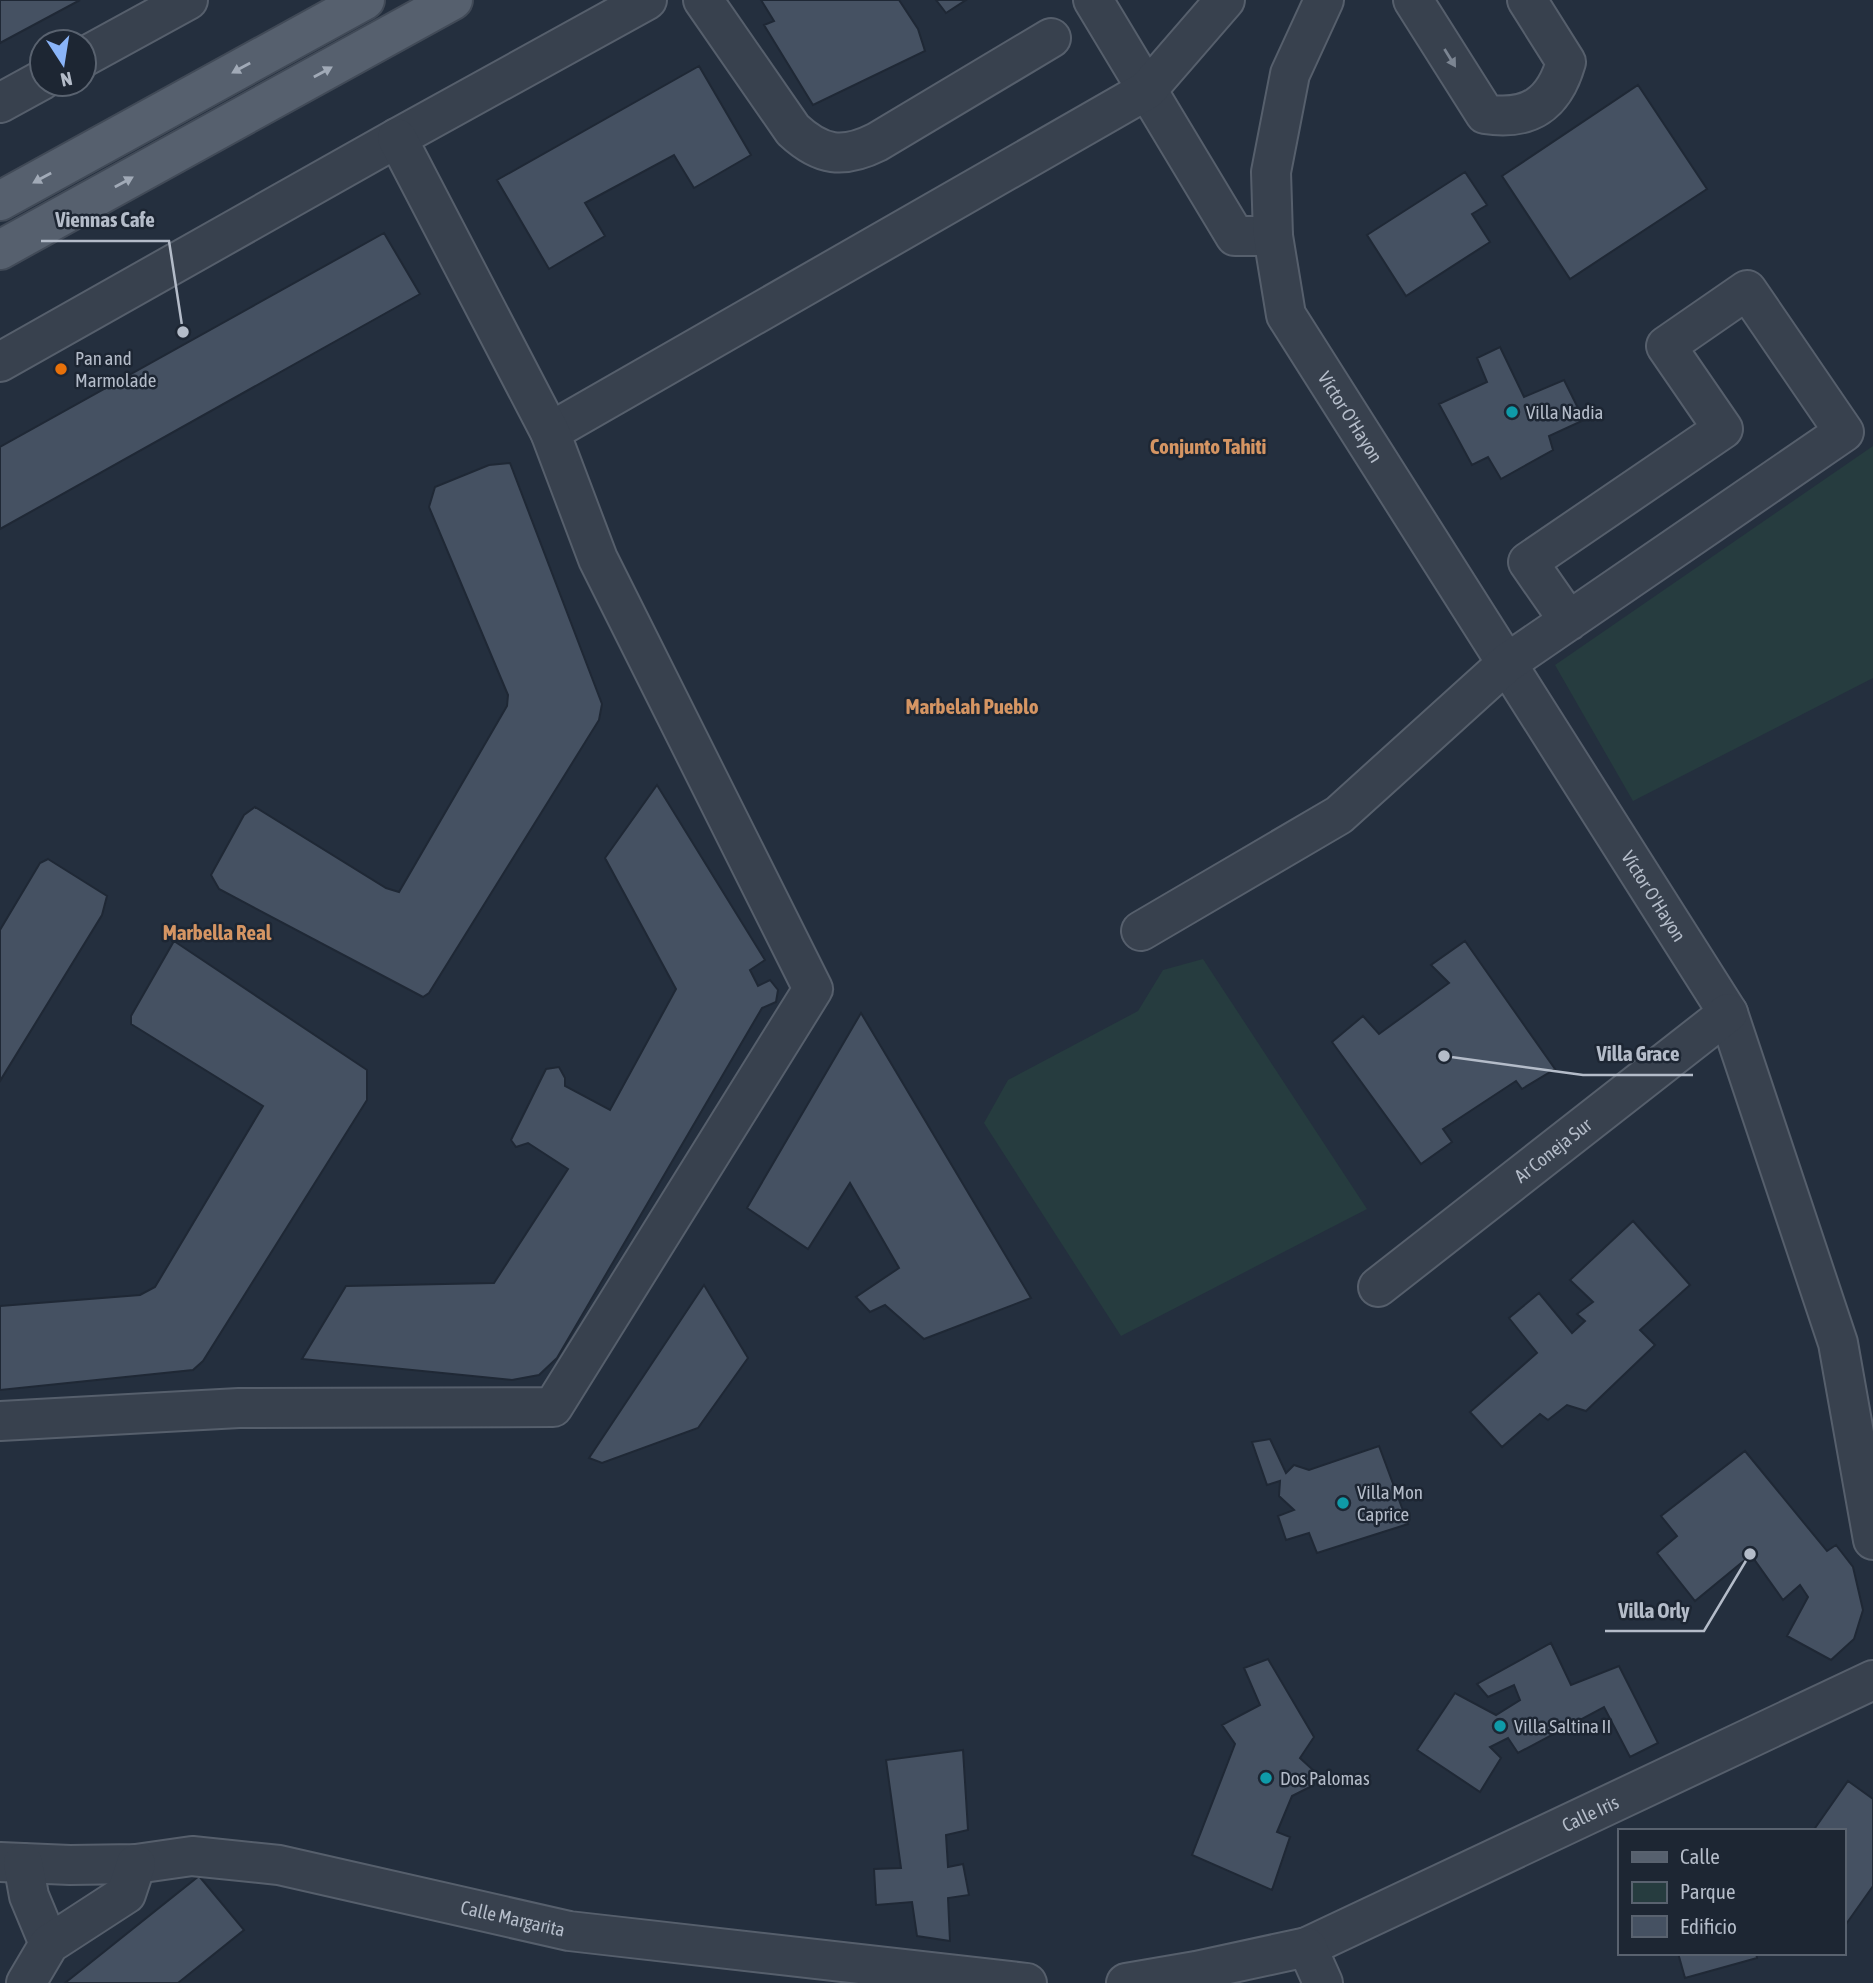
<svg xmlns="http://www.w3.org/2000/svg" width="1873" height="1983" font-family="'Asap Condensed',sans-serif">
<rect width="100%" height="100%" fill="#242f3e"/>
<path fill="#263c3f" d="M1873,446v232l-240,123 -78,-136z
M1203,959l164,250 -246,127 -137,-213 24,-43 130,-69 25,-41z"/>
<path fill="#455162" stroke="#1f2835" stroke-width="2" d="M0,0h80l-80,43z
M761,0h138l19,29 7,22 -112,54 -49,-80 10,-4z
M936,0h30l-20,13z
M699,66l52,89 -57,33 -20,-33 -89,48 20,33 -56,33 -52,-89z
M1638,85l69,104 -137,90 -68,-103z
M1465,172l22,33 -15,9 18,28 -84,54 -39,-61z
M384,233l36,61 -420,235v-82z
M1500,347l24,50 40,-17 20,40 -35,16 4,14 -52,29 -13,-22 -16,8 -33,-61 48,-22 -10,-24z
M510,463l92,241 -3,16 -170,273 -6,4 -204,-108 -8,-14 33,-60 11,-8 131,81 13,4 108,-186 1,-11 -79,-188 6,-20 54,-22z
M657,785l108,175 -15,10 8,16 12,-6 8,10 -2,12 -14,6 -205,350 -18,17 -27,5 -210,-21 44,-73 148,-3 74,-114 -40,-26 -12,4 -5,-7 35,-71 13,-2 6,11v8l45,24 66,-121 -71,-131z
M48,859l59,37 -5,19 -102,166v-151l40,-67z
M174,941l193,129v30l-164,261 -10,9 -193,20v-84l140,-11 15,-8 108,-181 -132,-82v-8z
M1465,941l90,128 -33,20 -6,-8 -73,48 9,13 -31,22 -89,-122 31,-26 16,18 70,-51 -18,-18z
M861,1013l170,285 -107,41 -39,-34 -15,7 -14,-15 43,-29 -49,-85 -42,66 -61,-41z
M1633,1221l57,64 -50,45 15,15 -69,66 -19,-6 -19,15 -8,-6 -38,33 -32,-35 67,-59 -28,-35 30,-25 33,40 13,-12 -8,-7 16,-12 -23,-22z
M704,1285l44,73 -50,70 -96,35 -13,-5z
M1270,1439l16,34 8,-8 15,5 70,-24 29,78 -91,29 -8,-20 -23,7 -8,-24 16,-6 -15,-14 1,-15 -13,4 -15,-43z
M1745,1451l82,100 9,-6 17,22 10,43 -9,29 -23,21 -44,-24 21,-39 -8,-12 -17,15 -32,-45 -56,46 -38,-48 20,-17 -16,-20z
M1551,1643l20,42 48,-19 39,77 -28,14 -26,-50 -86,46 -10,-15 -18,9 11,11 -21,34 -63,-42 38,-57 41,22 24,-15 -6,-15 -26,12 -11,-13z
M1268,1659l46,78 -14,21 13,12 -3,17 -18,9 -15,36 13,5 -18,53 -80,-35 43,-111 -13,-19 38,-20 -16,-37z
M963,1750l5,80 -22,5 2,32 15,-3 6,31 -21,3 2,43 -33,-5 -5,-34 -36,3 -2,-36 27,-1 -15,-108z
M1848,1781l25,18v87l-29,41 -1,-96h-30z
M199,1876l45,54 -66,53h-113z
M1678,1953h78l1,5 -72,20z"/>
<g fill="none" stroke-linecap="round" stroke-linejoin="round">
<defs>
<g id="minor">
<path d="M703,0l90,130c28,26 50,29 84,12l174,-104"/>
<path d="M1093,0l142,236h38"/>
<path id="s1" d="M1324,0l-34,74 -19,98 2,64 13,79 442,698 110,330 35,197"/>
<path d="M1413,0l72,114c44,7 69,-10 81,-52l-39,-62"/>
<path d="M84,57l104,-57"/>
<path d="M0,103l42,-23"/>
<path d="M0,362l397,-224 250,-138"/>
<path d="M550,432l597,-342 78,-90"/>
<path d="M1141,931l198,-116 168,-152 337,-231 -97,-142 -81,56 57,83 -195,133 41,59"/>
<path id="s2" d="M1378,1287l350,-274"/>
<path d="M0,1421l239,-13 314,-1 260,-418 -215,-430 -48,-127 -153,-294"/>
<path id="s3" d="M0,1862l70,3 66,-1 56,-8 87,9 290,66 458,52"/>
<path d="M23,1863l6,33 20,48"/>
<path id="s4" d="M1307,1947l566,-267"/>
<path d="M26,1983l23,-39 77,-50 10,-30"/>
<path d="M1126,1983l70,-12 111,-24 16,36"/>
</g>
<path id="major" d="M0,201l365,-201
M0,250l453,-250"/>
</defs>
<use href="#minor" stroke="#565f6c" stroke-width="42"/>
<use href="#major" stroke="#414a57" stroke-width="42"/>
<use href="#minor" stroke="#38414e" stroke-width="38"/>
<use href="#major" stroke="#56606e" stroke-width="38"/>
</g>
<defs><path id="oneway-solid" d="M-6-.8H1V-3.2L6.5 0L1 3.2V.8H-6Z" transform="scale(1.75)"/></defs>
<use fill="#7c8592" href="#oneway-solid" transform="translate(1450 58) rotate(58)"/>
<g fill="#a1aab7">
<use href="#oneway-solid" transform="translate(241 68) rotate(151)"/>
<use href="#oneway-solid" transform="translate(323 72) rotate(-29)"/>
<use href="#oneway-solid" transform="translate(42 178) rotate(151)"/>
<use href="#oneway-solid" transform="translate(124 182) rotate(-29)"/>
</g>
<circle fill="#e8710a" stroke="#1d2633" stroke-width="2.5" cx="61" cy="369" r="7"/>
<g fill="#0f9aa8" stroke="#1d2633" stroke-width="2.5">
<circle cx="1512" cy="412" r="7"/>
<circle cx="1343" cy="1503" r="7"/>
<circle cx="1500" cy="1726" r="7"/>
<circle cx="1266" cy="1778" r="7"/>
</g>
<g text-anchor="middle" stroke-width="5" stroke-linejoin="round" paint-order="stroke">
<g font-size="19" fill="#b4bcc9" stroke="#1d2633" text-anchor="start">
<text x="75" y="365">Pan and<tspan x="75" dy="22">Marmolade</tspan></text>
<text x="1526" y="419">Villa Nadia</text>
<text x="1357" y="1499">Villa Mon<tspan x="1357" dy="22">Caprice</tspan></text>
<text x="1514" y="1733">Villa Saltina II</text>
<text x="1280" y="1785">Dos Palomas</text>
</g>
<g font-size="19" fill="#b4bcc9" stroke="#1d2633">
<text dy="7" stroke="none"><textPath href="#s1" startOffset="446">Víctor O'Hayon</textPath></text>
<text dy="7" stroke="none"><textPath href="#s1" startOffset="1013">Víctor O'Hayon</textPath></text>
<text dy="7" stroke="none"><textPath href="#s2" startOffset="222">Ar Coneja Sur</textPath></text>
<text dy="7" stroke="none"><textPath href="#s4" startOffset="313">Calle Iris</textPath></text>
<text dy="7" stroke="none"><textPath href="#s3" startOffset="520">Calle Margarita</textPath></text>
</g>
<g font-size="21" font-weight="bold" fill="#d59563" stroke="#1d2633">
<text x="1208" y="454">Conjunto Tahiti</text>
<text x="972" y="714">Marbelah Pueblo</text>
<text x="217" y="940">Marbella Real</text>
</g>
</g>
<path fill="none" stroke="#b4bcc9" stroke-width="2.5" d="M183 332L169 241H41M1444 1056L1583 1075H1693M1750 1554L1704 1631H1605"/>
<g fill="#b4bcc9" stroke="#1d2633" stroke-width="2.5">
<circle cx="183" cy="332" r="7"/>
<circle cx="1444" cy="1056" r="7"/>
<circle cx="1750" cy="1554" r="7"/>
</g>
<g font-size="21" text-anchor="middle" font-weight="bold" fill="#b4bcc9" stroke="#1d2633" stroke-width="5" stroke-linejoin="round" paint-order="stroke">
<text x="105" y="227">Viennas Cafe</text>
<text x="1638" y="1061">Villa Grace</text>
<text x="1654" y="1618">Villa Orly</text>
</g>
<rect x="1618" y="1829" width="228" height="126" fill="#1d2633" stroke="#59626f" stroke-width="2"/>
<rect x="1632" y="1852" width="35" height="10" fill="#56606e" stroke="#59626f" stroke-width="2"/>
<text x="1680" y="1864" font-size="21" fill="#b4bcc9">Calle</text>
<rect x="1632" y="1882" width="35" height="21" fill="#263c3f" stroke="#59626f" stroke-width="2"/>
<text x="1680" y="1899" font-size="21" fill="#b4bcc9">Parque</text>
<rect x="1632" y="1916" width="35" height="21" fill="#455162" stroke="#59626f" stroke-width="2"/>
<text x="1680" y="1934" font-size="21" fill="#b4bcc9">Edificio</text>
<g transform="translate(63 63) rotate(168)"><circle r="33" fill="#1d2633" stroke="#59626f" stroke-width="2"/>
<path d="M0-5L12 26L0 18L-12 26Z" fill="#8ab4f8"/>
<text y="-10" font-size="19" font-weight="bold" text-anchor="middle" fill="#b4bcc9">N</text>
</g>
</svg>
